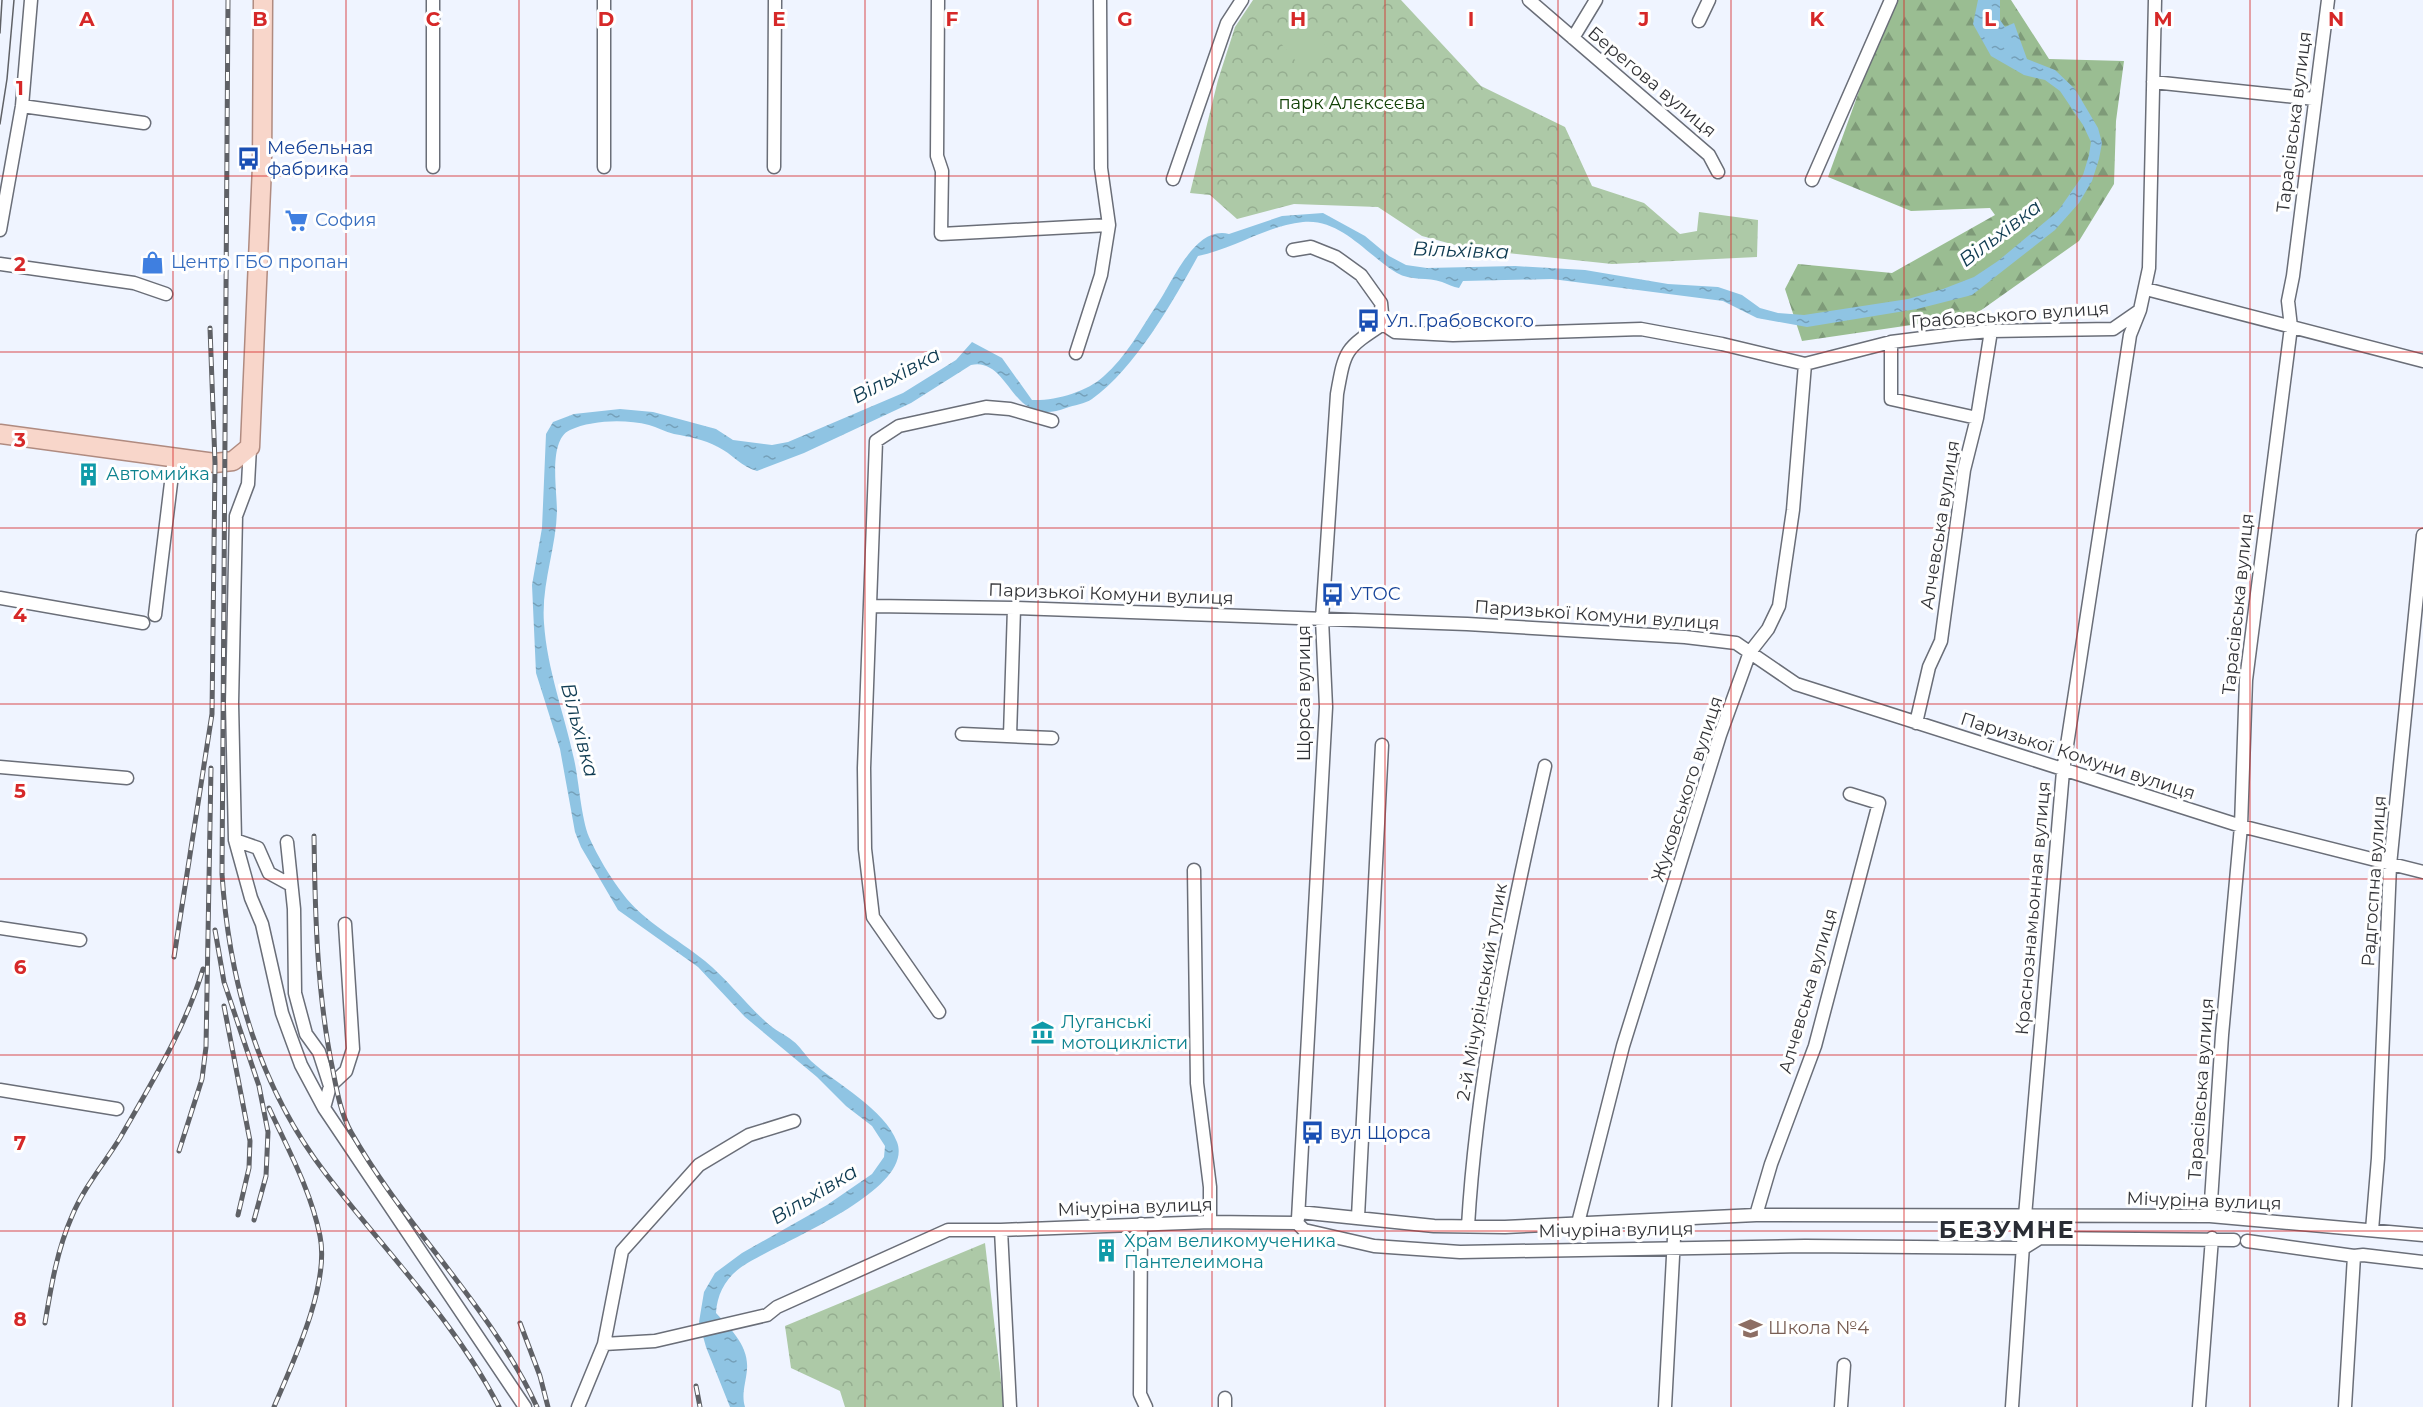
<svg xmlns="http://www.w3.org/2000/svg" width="2423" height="1407" font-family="Montserrat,sans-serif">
<defs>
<pattern id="forest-firs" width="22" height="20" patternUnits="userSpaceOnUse" patternTransform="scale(1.5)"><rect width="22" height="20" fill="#9abd92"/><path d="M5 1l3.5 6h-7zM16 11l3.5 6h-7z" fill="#7e9a78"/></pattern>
<pattern id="park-crowns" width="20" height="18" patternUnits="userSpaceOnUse" patternTransform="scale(1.5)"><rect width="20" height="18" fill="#adc9a7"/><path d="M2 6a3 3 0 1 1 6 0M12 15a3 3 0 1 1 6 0" fill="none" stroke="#95ad90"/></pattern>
<pattern id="water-ripples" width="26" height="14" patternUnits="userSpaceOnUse" patternTransform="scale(1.5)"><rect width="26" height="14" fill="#8fc4e3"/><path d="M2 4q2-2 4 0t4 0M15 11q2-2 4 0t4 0" fill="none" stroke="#75a0b9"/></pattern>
</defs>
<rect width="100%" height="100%" fill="#eff4ff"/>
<path fill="url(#forest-firs)" d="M1897,0h114l38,59 75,2 -8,60 -2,63 -35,57 -106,75 -171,25 -17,-52 13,-25 94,9 103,-58 -5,-7 -79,3 -83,-34 38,-105z"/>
<path fill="url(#park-crowns)" d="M1253,0h148l80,86 84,41 27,59 52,17 36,31 17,-3 2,-19 59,8 -1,37 -145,7 -142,-15 -48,-13 -44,-29 -84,-3 -57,15 -27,-24 -20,-2 28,-113 17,-53z
M985,1243l19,164h-159l-5,-16 -49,-23 -6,-42z"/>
<path fill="#adc9a7" d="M1302,10l28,43 -24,20 -33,-39z"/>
<path fill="url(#water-ripples)" d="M1978,0h22v20l5,7 9,-4 13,36 28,11 20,19 23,39 4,15 -3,16 -7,22 -13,22 -24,27 -83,65 -55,14 -110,18 -50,-9 -34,-17 -171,-22 -89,2 -4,7c-6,-1 -11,-4 -17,-6 -14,-5 -32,-1 -45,-9 -29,-17 -56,-55 -94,-51 -37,4 -69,27 -105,34 -24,44 -64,114 -106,143 -7,5 -18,6 -26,9 -16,6 -29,6 -43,-5 -16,-14 -27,-44 -52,-38l-60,38 -107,50 -47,18c-14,-3 -26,-18 -39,-24 -15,-8 -28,-10 -44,-13 -9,-2 -17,-7 -25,-9 -24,-6 -57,-5 -79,5 -22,10 -13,60 -13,81 -1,38 -16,74 -13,112 3,46 20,90 30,136 5,22 7,58 15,78 9,20 21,40 34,57 21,28 55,45 82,67 22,18 40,42 61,61 8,8 19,12 27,19 7,5 12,14 18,20 25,23 74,48 86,81 19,50 -126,103 -157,126 -15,11 -23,27 -24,45 14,15 33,33 31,56 -1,14 -6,25 -2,38h-15l-24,-60 -7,-25 5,-30 11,-19 27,-20 85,-48 45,-31 12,-17 1,-11 -13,-20 -26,-20 -29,-29 -72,-60 -47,-50 -80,-57 -37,-63 -6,-15 -15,-83 -24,-76 -4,-88 10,-57 4,-94 7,-12 21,-8 46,-5 33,3 63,17 17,11 39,5 16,-3 115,-49 53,-33 16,-18 30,16 30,42c23,1 55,-8 72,-24 21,-18 37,-47 52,-70 16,-22 38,-81 73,-72l53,-18 41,-3 42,23 24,20 17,9 21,3 88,-2 70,4 83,14 50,3 24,8 18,13 18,5 26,2 104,-16 35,-10 31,-12 24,-16 60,-50 25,-36 6,-20 2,-13 -8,-17 -23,-34 -15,-11 -21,-5 -33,-19 -18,-32z"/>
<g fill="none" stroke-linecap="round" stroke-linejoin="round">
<defs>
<path id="street" d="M604,0v167
M938,0l-1,156 5,15 -1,63 168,-9 -8,-57 -1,-168
M1529,0l180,155 9,17
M1699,21l10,-21
M1573,38l23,-38
M2153,82l162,17
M22,106l122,17
M433,167v-167
M774,167l1,-167
M1173,179l54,-156 15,-23
M1812,180l79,-180
M0,230l22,-124 9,-106
M1293,250l18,-3 25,10 25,18 20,28 2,21c-38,25 -38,25 -46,70l-15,225 4,88 -28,512
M0,264l134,19 32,11
M2146,289l277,72
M1383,324l12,8 58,3 188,-6 81,15 83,20 86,-22 64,-8 36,-3 122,-2 26,-18
M1891,342v57l86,19
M1076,353l25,-78 8,-50
M250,447l-2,37 -12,32 -4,187 3,137 16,58 11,26 20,89 19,52 23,43
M0,598l143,25
M872,606l142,2 453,16 218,13 51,6 60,41 445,142 182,46
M155,615l19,-157
M1916,723l13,-56 12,-26 23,-171 13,-52 14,-87
M962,734l90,4
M1010,736l4,-128
M0,767l127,11
M235,840l23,8 11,25 22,12
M287,842l7,67 1,84 11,41 13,18 11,34
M1194,870l3,213 13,104v35
M345,924l8,125 -7,22 -16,15 -6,22 201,299
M0,928l80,12
M939,1012l-66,-95 -8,-68 -1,-81 12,-327 23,-15 87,-19 24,2 42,12
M0,1090l117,19
M1299,1212l135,14 71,1 251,-12 454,1 213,19
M1756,1215l15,-51 44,-118 64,-243 -29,-9
M2210,1216l12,-181 19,-209 5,-146 45,-353 -3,-26 5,-25 35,-276
M1358,1217l24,-472
M1578,1223l45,-177 97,-311 30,-83 18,-23 11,-23 14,-96 12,-146
M1141,1224l-1,170 6,13
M1468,1226c9,-154 43,-310 77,-460
M1001,1230l9,177
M2372,1230l6,-72 12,-293 33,-330
M2247,1241l107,15 9,-1 60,7
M604,1344l18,-93 77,-86 50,-30 45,-14
M578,1407l26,-63 51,-3 112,-26 10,-8 171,-77h53l209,-8 87,1 7,7 70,16 86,6 345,-6 219,2 16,-10 194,2
M1225,1407v-9
M1665,1407l10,-188
M1841,1407l3,-42
M2012,1407l13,-191 38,-445 67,-436 10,-25 9,-42 6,-268
M2199,1407l13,-169
M2345,1407l9,-151"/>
<path id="primary" d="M0,434l215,29 18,-2 17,-14 12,-281 1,-166"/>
</defs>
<use href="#street" stroke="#6a6e78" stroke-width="15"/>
<use href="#primary" stroke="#b08b80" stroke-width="21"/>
<use href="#street" stroke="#fff" stroke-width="12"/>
<use href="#primary" stroke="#f8d6ca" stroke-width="18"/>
<path stroke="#5f6166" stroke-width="1.5" d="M0,33l2,-33
M0,124l7,-45 7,-79"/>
<defs>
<path id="rail" d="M228,0l-6,874c7,108 37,213 104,300 58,76 129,147 173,233
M314,836c1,78 3,159 19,235 4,21 8,43 18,61 55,97 139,173 186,275
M215,930l9,52 35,104 9,46 -2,44 -12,44
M174,957l38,-243 3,-251 -5,-135
M224,1006l26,135 -1,27 -11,47
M269,1108c19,41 42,83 51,128 10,49 -27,126 -46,171
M179,1151l23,-72 4,-32 5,-279
M45,1323c6,-36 12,-73 27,-107 12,-29 32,-52 48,-78 31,-54 65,-109 83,-169
M520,1323l20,53 8,31
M696,1386l4,21"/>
</defs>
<use href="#rail" stroke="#5f6166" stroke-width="5"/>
<use href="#rail" stroke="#fff" stroke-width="3" stroke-dasharray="9" stroke-linecap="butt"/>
</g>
<path fill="none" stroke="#d62828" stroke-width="1.5" stroke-opacity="0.55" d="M173,0v1407M346,0v1407M519,0v1407M692,0v1407M865,0v1407M1038,0v1407M1212,0v1407M1385,0v1407M1558,0v1407M1731,0v1407M1904,0v1407M2077,0v1407M2250,0v1407M0,176h2423M0,352h2423M0,528h2423M0,704h2423M0,879h2423M0,1055h2423M0,1231h2423"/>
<defs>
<symbol id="bus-bare" viewBox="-9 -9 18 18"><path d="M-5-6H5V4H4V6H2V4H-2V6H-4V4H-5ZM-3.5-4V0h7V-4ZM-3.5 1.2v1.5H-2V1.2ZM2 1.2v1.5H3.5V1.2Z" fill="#1a4fb4" stroke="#fff" stroke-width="2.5" paint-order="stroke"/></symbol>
<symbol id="supermarket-bare" viewBox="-9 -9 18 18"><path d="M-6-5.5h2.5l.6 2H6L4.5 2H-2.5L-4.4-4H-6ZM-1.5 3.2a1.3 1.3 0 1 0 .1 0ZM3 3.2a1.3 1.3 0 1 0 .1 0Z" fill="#3f7fe0" stroke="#fff" stroke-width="2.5" paint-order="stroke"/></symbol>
<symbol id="shop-bare" viewBox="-9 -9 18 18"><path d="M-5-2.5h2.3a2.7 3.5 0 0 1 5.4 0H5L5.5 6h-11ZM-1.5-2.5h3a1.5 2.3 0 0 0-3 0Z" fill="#3f7fe0" stroke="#fff" stroke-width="2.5" paint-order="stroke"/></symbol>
<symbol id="building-bare" viewBox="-9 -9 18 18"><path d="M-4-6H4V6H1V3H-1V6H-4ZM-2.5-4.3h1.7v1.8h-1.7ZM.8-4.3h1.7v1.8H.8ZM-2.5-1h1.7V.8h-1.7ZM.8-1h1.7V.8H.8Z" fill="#0f9aa8" stroke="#fff" stroke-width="2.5" paint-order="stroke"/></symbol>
<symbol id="museum-bare" viewBox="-9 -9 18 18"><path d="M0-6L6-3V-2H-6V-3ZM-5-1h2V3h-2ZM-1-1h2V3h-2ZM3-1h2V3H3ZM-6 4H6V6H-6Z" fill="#0f9aa8" stroke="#fff" stroke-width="2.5" paint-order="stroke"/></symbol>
<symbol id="school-bare" viewBox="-9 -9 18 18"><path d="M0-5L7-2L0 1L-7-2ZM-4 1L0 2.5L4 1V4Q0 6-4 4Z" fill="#8d6e63" stroke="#fff" stroke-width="2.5" paint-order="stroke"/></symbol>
</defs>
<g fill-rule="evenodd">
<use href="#bus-bare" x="232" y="142" width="33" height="33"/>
<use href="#supermarket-bare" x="280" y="204" width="33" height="33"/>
<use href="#shop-bare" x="136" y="246" width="33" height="33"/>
<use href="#bus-bare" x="1352" y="304" width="33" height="33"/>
<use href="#building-bare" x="72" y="458" width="33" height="33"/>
<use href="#bus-bare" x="1316" y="578" width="33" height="33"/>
<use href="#museum-bare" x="1026" y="1016" width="33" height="33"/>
<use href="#bus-bare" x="1296" y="1116" width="33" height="33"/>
<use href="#building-bare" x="1090" y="1234" width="33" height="33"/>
<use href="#school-bare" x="1734" y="1312" width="33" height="33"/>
</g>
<g text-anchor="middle" stroke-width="6" stroke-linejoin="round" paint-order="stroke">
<g font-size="18" fill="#323337" stroke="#fff">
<text transform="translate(1652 82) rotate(40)" y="6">Берегова вулиця</text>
<text transform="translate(2294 122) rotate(-83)" y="6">Тарасівська вулиця</text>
<text transform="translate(2010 315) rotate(-4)" y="6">Грабовського вулиця</text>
<text transform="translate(1940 525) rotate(-81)" y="6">Алчевська вулиця</text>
<text transform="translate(1111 594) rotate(2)" y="6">Паризької Комуни вулиця</text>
<text transform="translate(2238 604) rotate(-84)" y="6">Тарасівська вулиця</text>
<text transform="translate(1597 615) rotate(4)" y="6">Паризької Комуни вулиця</text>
<text transform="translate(1304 693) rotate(-90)" y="6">Щорса вулиця</text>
<text transform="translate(2078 756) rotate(18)" y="6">Паризької Комуни вулиця</text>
<text transform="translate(1687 789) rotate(-72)" y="6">Жуковського вулиця</text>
<text transform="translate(2374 881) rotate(-86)" y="6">Радгоспна вулиця</text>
<text transform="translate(2033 908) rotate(-85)" y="6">Краснознамьонная вулиця</text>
<text transform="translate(1808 991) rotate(-74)" y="6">Алчевська вулиця</text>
<text transform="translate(1482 992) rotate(-80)" y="6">2-й Мічурінський тупик</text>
<text transform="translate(2201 1089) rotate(-86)" y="6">Тарасівська вулиця</text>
<text transform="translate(2204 1201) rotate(2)" y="6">Мічуріна вулиця</text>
<text transform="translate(1135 1207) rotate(-2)" y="6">Мічуріна вулиця</text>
<text transform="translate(1616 1230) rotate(-1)" y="6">Мічуріна вулиця</text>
</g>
<g font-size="18" fill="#114005" stroke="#fff">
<text x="1352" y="109">парк Алєксєєва</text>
</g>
<g font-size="18" fill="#164399" stroke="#fff" text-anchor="start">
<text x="267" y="154">Мебельная<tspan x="267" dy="21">фабрика</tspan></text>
<text x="1386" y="327">Ул. Грабовского</text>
<text x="1350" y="600">УТОС</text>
<text x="1330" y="1139">вул Щорса</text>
</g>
<g font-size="18" fill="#366cbe" stroke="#fff" text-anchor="start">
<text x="315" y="226">София</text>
<text x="171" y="268">Центр ГБО пропан</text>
</g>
<g font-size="18" fill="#0d838f" stroke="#fff" text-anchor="start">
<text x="106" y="480">Автомийка</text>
<text x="1061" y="1028">Луганські<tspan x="1061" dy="21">мотоциклісти</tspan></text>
<text x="1124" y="1247">Храм великомученика<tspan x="1124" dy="21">Пантелеимона</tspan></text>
</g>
<g font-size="18" fill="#785e54" stroke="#fff" text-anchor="start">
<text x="1768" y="1334">Школа №4</text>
</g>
<g font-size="20" font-style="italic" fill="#0f3b51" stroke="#fff">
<text transform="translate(2000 233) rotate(-37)" y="7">Вільхівка</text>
<text transform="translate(1461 250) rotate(2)" y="7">Вільхівка</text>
<text transform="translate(896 375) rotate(-28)" y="7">Вільхівка</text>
<text transform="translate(580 730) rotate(75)" y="7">Вільхівка</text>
<text transform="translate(814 1194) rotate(-31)" y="7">Вільхівка</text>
</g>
<g font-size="24" font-weight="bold" letter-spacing="1.5" fill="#2a2d35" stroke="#fff">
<text x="2007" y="1238">БЕЗУМНЕ</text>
</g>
</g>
<g font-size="20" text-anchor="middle" font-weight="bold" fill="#d62828" stroke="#fff" stroke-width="6" stroke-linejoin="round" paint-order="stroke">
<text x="87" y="26">A</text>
<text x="260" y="26">B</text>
<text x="433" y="26">C</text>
<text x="606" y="26">D</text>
<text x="779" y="26">E</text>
<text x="952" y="26">F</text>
<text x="1125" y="26">G</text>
<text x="1298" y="26">H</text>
<text x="1471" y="26">I</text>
<text x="1644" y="26">J</text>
<text x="1817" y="26">K</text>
<text x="1990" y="26">L</text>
<text x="2163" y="26">M</text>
<text x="2336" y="26">N</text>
<text x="20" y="95">1</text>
<text x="20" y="271">2</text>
<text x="20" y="447">3</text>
<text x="20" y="622">4</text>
<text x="20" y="798">5</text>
<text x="20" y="974">6</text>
<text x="20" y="1150">7</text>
<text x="20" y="1326">8</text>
</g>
</svg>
